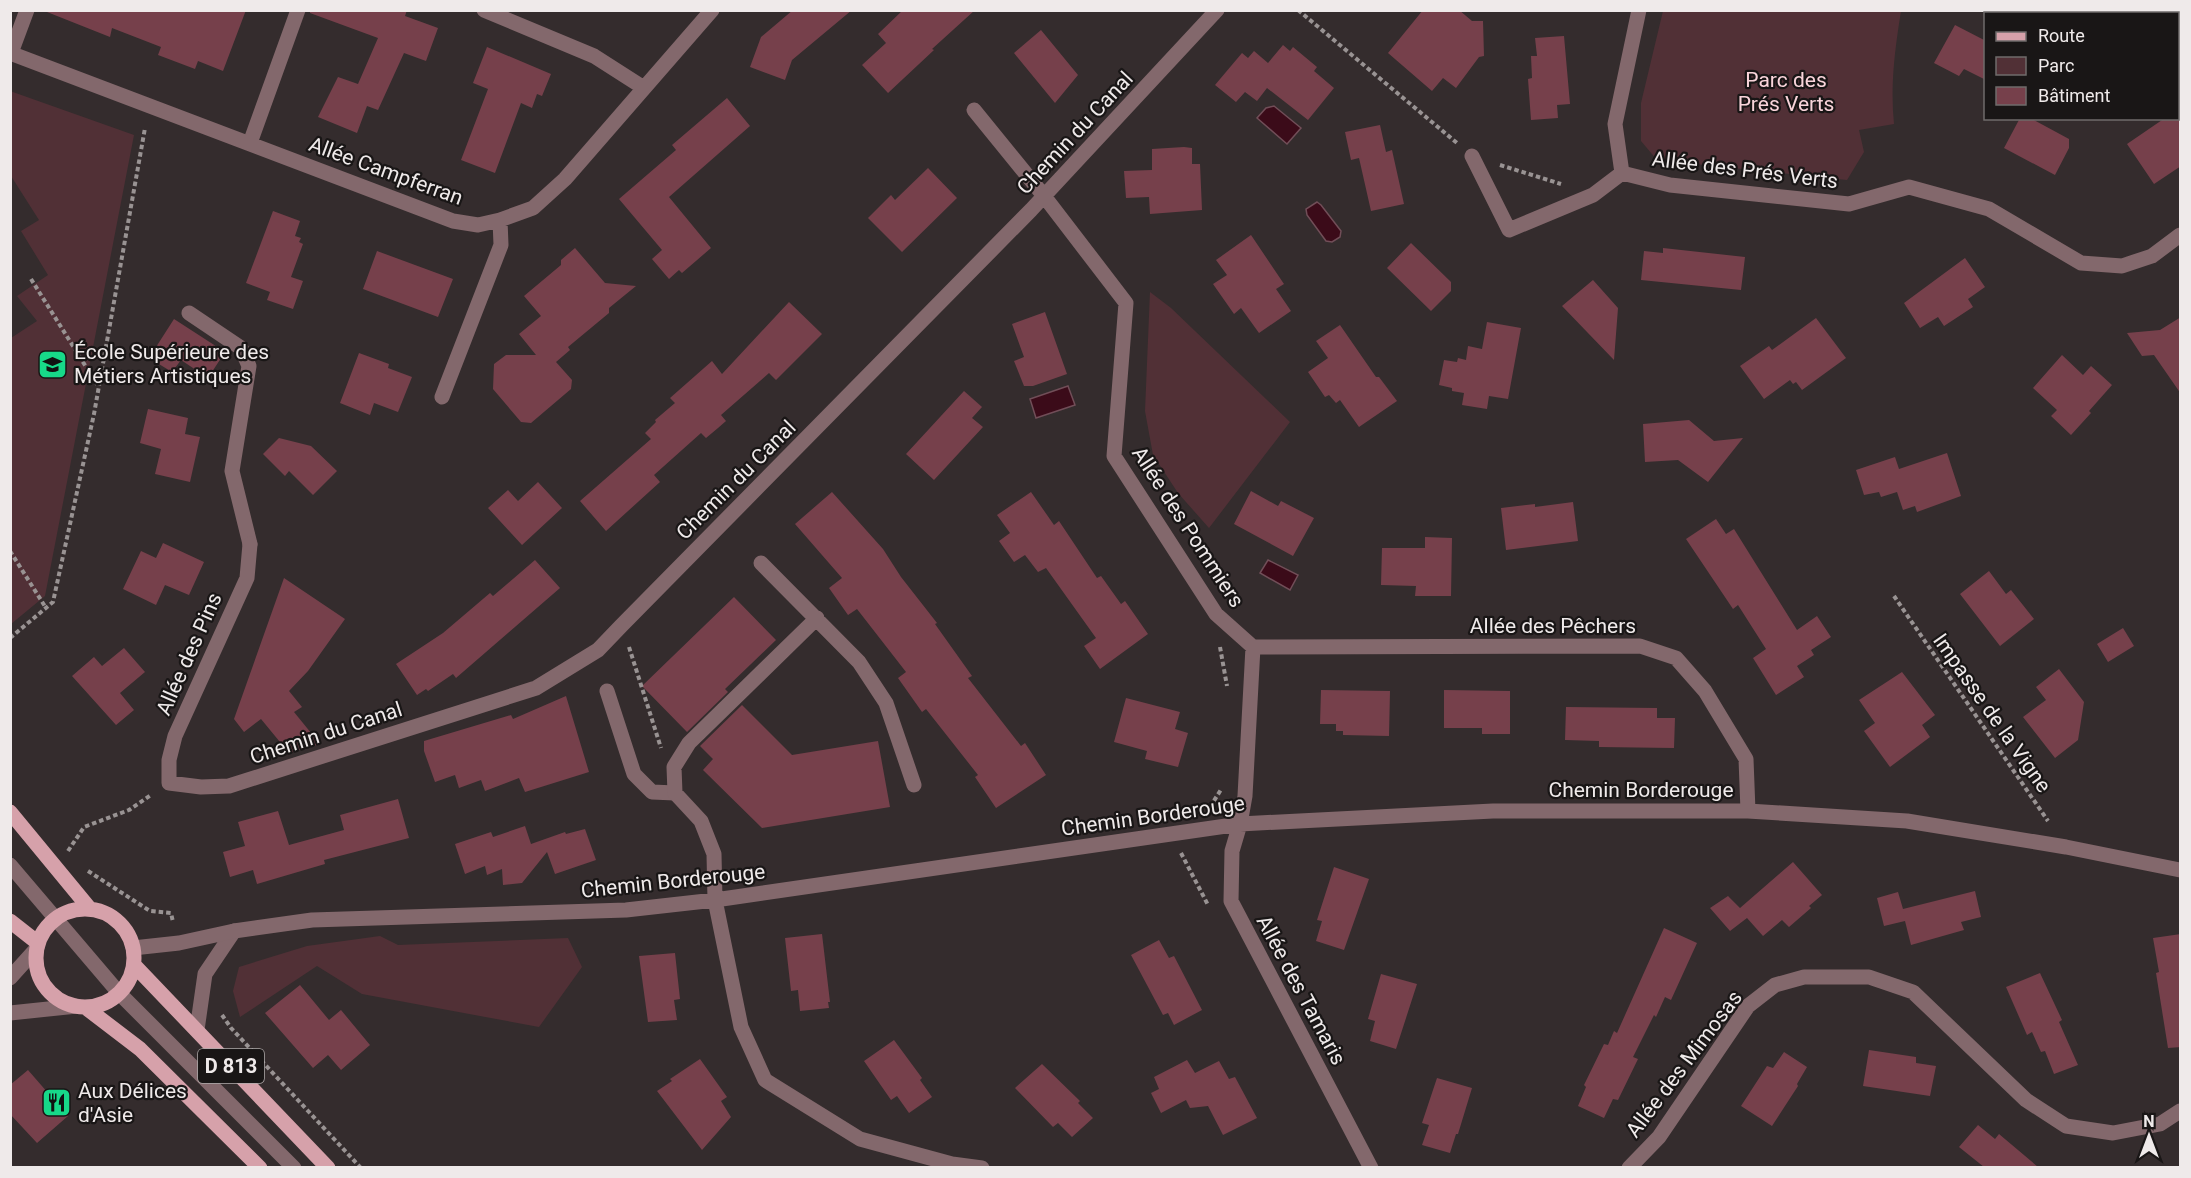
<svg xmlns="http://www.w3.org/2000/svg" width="2191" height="1178" font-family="Roboto,sans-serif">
<rect width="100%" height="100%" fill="#342c2d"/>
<path fill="#513036" d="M1663,11h238c-6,37 -11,75 -7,113l-35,6 5,22 -17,28 -190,-20 -16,-19v-38z
M10,91l124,44 -89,461 -34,28v-286l26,-17 -20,-25 31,-21 -27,-44 18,-11 -28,-44z
M1150,292l21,16 119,114 -81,106 -31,-35 -25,-38 -8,-44z
M380,936l18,9 170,-7 14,29 -43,60 -177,-33 -45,-28 -77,51 -7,-26 6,-24 68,-21z"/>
<path fill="#3b0b19" stroke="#714e58" stroke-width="1.5" d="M1274,106l27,22 -14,16 -30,-26 9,-10z
M1317,202l4,3 20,26 -1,6 -8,5 -6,-1 -19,-26 -1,-6z
M1068,386l7,19 -39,13 -6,-19z
M1268,560l30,15 -8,15 -30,-17z"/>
<path fill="#76404b" d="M47,10h199l-23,61 -25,-10 -3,8 -37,-14 3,-8 -49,-19 -2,9 -63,-25z
M310,10h97l-2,6 33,12 -12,33 -22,-8 -26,57 -11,-4 -10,27 -39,-16 20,-40 20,7 20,-46 -68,-25z
M793,10h59l-60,50 -7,20 -35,-13 11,-30z
M903,10h72l-43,39 2,1 -46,43 -26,-28 24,-22 -8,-9z
M1423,10h36l13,11h11l1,35 -5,1 -23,31 -13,-10 -11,13 -44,-38z
M1955,25l31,16v39l-22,-11 -5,7 -25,-13z
M1041,30l37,45 -23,28 -41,-50z
M1564,36l6,68 -13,1 1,13 -27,2 -3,-41 4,-1 -1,-22h6l-2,-18z
M1283,45l7,6 3,-4 24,20 -3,4 20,17 -26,32 -41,-32 -10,13 -12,-9 -9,10 -21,-17 27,-32 6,5 6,-7 14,12z
M487,47l64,27 -9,22 -5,-2 -5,14 -11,-5 -26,70 -34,-13 27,-71 -15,-6z
M727,98l23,28 -81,71 42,51 -29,25 -3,-3 -10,9 -17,-20 10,-9 -43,-51 57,-49 -4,-5z
M2181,108v58l-27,18 -27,-40 38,-26h13v-8z
M2020,118h10l39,21v9l-14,27 -51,-27z
M1380,125l6,27 6,-2 12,54 -33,7 -12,-53 -8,2 -6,-28z
M1184,147l8,1v16h8l2,46 -52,4 -1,-17 -23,1 -2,-27 28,-1v-21z
M928,168l29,30 -55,54 -34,-34 23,-23 4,5z
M273,211l27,10 -5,15 6,2 -2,4 4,2 -12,33 12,4 -10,28 -26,-9 3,-8 -24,-9z
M1251,235l33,49 -8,5 15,22 -32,22 -18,-25 -7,6 -21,-30 14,-9 -11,-15z
M1411,243l40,39v9l-20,20 -44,-43z
M575,248l30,35 31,3 -27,22v5l-41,34 2,3 -14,12 16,18 -1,9 -40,34 -10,-1 -28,-33 1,-25 12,-9h30l-17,-21 22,-18 -17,-20 37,-31v-5z
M1663,248l82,9 -4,33 -100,-10 3,-29 19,2z
M377,251l76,28 -15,38 -75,-28z
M1965,258l20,29 -17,12 5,8 -29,19 -6,-9 -18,11 -16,-25z
M1593,280l25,28 -4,52 -52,-54z
M789,302l33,32 -46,46 -7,-7 -48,42 5,6 -8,7 -12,10 -5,-5 -47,42 6,7 -54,49 -26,-30 71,-62 -6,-6 11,-11 -1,-2 20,-17 -5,-5 42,-37 10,13z
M1045,312l22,62 -34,12h-9l-10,-25 10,-4 -12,-33z
M2181,317v77l-27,-39 -12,1 -15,-23 33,-3z
M1816,318l30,40 -44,32 -6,-8 -3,2 -3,-4 -26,19 -24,-33 29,-20 3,4z
M174,319l51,33 -17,26 -27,-18 -9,12 -23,-14z
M1487,322l34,6 -13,71 -19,-3 -2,13 -25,-4 2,-12 -12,-2v-3l-13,-3 5,-25 13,2 1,-4 8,2 2,-14 14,3z
M1340,325l36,52h3l18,24 -38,26 -19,-27 -4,3 -7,-8 -4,2 -17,-25 20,-14 -12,-17z
M359,353l30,11 -1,4 24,9 -14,35 -24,-9 -4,12 -30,-12z
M2062,355l21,20 8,-9 21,19 -23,26 2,2 -20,22 -20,-19 6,-6 -24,-22z
M964,391l18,16 -10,11 11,9 -49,53 -28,-26z
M148,409l40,9 -3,16 15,3 -10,45 -35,-8 6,-25 -21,-6z
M1689,420l25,21 29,-3 -35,44 -30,-22 -33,2 -2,-38z
M279,438l32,8 26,25 -24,24 -24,-24 -4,5 -22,-22z
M1947,453l14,43 -44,16 -2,-6 -12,4 -6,-18 -16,5 -2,-5 -15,3 -8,-25 39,-13 4,12z
M538,482l24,26 -40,37 -34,-37 20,-18 10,11z
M1251,491l27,15 3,-5 33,17 -21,38 -59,-32z
M832,492l51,57 18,28 36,46 -2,1 37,52 -4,2 53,68 4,-3 21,32 -50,33 -21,-31 3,-2 -52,-66 -4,3 -24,-34 8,-6 -49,-63 -9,6 -19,-27 13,-10 -47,-54z
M1031,492l23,33 5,-4 38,57 4,-2 20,28 4,-3 23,33 -48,35 -16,-23 12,-8 -50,-70 -8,4 -13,-17 -11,7 -15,-21 11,-8 -13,-18z
M1573,502l5,39 -72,9 -5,-42 34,-4v3z
M1716,519l10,15 8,-5 63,101 20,-14 14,21 -20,13 3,5 -17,11 7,11 -28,18 -23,-37 13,-9 -28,-44 -5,4 -47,-70z
M1425,537l27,1 -1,58h-36l1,-10 -35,-1 1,-37h43z
M163,543l41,19 -15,33 -24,-10 -9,20 -33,-16 18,-38 15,7z
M535,560l25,28 -104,90 -3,-4 -25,17 -2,-2 -9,6 -21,-31 47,-31 47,-40 3,3z
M1989,571l17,23 5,-4 23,29 -34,27 -40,-52z
M284,578l61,41 -37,52 -19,20 13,16 -8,5 26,32 -31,9 -28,-34 -17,13 -10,-13z
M734,597l42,43 -51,49 3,3 -41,40 -45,-46z
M2123,628l11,18 -26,16 -11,-18z
M124,648l21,24 -25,21 14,17 -18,15 -44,-49 22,-19 8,9z
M2059,669l25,33 -6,38 -23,18 -32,-41 23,-17 -10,-13z
M1902,672l33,43 -13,10 8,12 -40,30 -26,-36 11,-8 -16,-23z
M1321,690l69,1 -1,45 -46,-1v-4h-7v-7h-16z
M1444,690l66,1v43h-28v-6h-38z
M566,696l23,76 -64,20 -6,-14 -34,13 -4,-11 -22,8 -4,-13 -20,7 -11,-31v-10l87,-26 2,4z
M1126,698l54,14 -5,17 13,4 -10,34 -33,-8 2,-8 -33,-9z
M742,705l50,50 86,-14 12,66 -128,21 -59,-58 10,-11 -13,-13z
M1566,707l91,1v10h18l-1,30 -75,-1v-6l-34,-1z
M398,799l11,39 -85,22 1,4 -68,20 -4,-14 -23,7 -7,-25 22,-6 -7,-24 40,-11 11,34 55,-15 -4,-15z
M525,826l6,18 34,-12 1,2 19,-5 11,31 -41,14 -8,-22 -25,31 -19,2 -1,-16 -15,6 -2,-9 -20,8 -10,-30 36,-12 2,5z
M1793,862l29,33 -13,11 2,2 -22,19 -7,-7 -19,16 -16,-18 -17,13 -20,-23 18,-12 12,12z
M1334,867l35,12 -25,71 -28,-9 6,-20 -5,-1z
M1975,891l6,26 -20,5 3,8 -53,15 -6,-24 -21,5 -7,-28 21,-6 5,17z
M1664,928l33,15 -26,57 -6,-3 -9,20 -2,-2 -21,42 5,2 -20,41 -5,-1 -9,19 -26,-12 8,-19 -2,-2 20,-41 4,1 6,-14 3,2z
M822,934l8,68h-2l1,6 -29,3 -2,-21 -7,1 -6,-53z
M2181,934v113l-13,1 -12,-75 3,-1 -6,-34z
M1159,940l10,18 5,-2 28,54 -28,15 -6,-12 -5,2 -32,-60z
M675,953l5,46 -6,1 3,20 -29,2 -9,-66z
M2040,973l22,47 -3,2 19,43 -24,9 -9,-23 -4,1 -9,-20 -5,3 -21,-48z
M1381,974l36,10 -21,65 -26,-8 5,-20 -7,-2z
M300,985l29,35 12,-10 29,35 -29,25 -13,-15 -15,13 -48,-55z
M894,1040l28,38 -2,2 12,17 -23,16 -12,-17 -6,4 -27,-39z
M1869,1050l47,7v6l20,3 -6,30 -67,-10z
M1784,1052l23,15 -10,17 1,2 -26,40 -31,-20 26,-40 6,2z
M700,1059l27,38 -6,4 10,16 -29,33 -45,-59 15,-10 -2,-2z
M1187,1060l8,13 24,-12 10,18 6,-2 22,41 -34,17 -15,-29 -18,2 -4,-8 -25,13 -10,-20 8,-4 -5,-12z
M1042,1064l38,37 -2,2 15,15 -21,19 -14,-14 -5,4 -38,-39z
M28,1070l40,46 -31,27 -27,-29v-29z
M1437,1078l35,10 -14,46h-2l-6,19 -28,-8 7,-20 -7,-2z
M1978,1125l17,14 4,-5 39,33h-54l-25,-20z"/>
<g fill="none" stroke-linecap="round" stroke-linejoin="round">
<path stroke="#999393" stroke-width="4" stroke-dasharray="4.5 3" stroke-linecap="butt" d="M1298,10l159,133
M1500,165l61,19
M31,279l67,107
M10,551l36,57
M1894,596l154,225
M10,638l43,-36 41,-188 51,-286
M629,647l32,101
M1220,647l7,39
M1210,807l12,-19
M68,851l16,-24 45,-17 22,-15
M1181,853l27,52
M88,871l62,40 21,2 2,9
M222,1015l9,13 130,140"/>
<path stroke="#83686c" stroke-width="15" d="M2053,10l7,4
M2172,14l5,-4
M189,313l52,35 8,18 -17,105 18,73
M607,691l27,83 18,18 23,1
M10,865l109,128 175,175
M197,1030l8,-56 29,-43"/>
<path stroke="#83686c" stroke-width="15" d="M484,10l110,46 50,32
M1639,10l-24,114 7,49 48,12 179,19 60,-17 80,22 92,54 41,3 30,-10 28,-21
M10,53l443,168 25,4 22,-5 33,-12 32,-29 147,-169
M11,53l16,-43
M974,110l70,86 82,107 -12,153 102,158 37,33 -8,149 -5,28 -8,27 -1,50 140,267
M250,143l48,-133
M1472,156l37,74 84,-35 29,-22
M442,397l59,-152 -1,-25
M250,544l-3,34 -72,158 -6,24v23l32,4 28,-1 307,-98 62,-38 23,-24 410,-416 186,-200
M761,563l98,99 27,41 28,82
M817,618l-128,125 -15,24 1,26 26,28 13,33 1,46 26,127 24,53 95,59 92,25 30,4
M1253,647l387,-1 36,12 29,33 41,68 2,52
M133,948l46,-5 55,-12 78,-11 314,-10 89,-10 525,-76 253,-13h255l159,10 159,26 114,23
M1629,1168l30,-31 89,-131 27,-21 29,-8h65l44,15 113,108 40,26 47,7 47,-9 20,-13"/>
<path stroke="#83686c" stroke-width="15" d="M10,978l27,-30
M10,1013l67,-7"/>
<path stroke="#d6a1aa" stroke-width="15" d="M10,812l80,97
M36 958a49 49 0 1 1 98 0a49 49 0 1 1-98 0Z
M10,921l28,22
M134,965l194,203
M85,1007l55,42 120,119"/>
</g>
<defs>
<symbol id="university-square" viewBox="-11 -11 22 22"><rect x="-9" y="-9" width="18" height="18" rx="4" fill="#17d989" stroke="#191616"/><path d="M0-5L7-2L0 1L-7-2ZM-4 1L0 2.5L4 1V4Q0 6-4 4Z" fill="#111"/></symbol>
<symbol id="restaurant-square" viewBox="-11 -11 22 22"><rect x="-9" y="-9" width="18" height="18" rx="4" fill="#17d989" stroke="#191616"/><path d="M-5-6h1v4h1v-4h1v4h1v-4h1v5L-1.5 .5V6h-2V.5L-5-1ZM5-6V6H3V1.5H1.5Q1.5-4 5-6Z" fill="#111"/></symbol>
</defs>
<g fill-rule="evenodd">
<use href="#university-square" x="36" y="348" width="33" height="33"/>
<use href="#restaurant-square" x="40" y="1086" width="33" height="33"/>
</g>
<g text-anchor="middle" stroke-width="4.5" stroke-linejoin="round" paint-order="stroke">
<rect fill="#191616" stroke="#afaaaa" stroke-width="1.5" x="198" y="1049" width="66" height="34" rx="4.5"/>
<g font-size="20" font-weight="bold" fill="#efeaea">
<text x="231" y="1073">D 813</text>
</g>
<g font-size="21" fill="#f9d4da" stroke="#191616">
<text x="1786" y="87">Parc des<tspan x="1786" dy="24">Prés Verts</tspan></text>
</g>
<g font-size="21" fill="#efeaea" stroke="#191616">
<text transform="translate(1075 133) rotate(-47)" y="7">Chemin du Canal</text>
<text transform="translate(1745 170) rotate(7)" y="7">Allée des Prés Verts</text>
<text transform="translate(386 171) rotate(20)" y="7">Allée Campferran</text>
<text transform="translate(736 480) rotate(-45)" y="7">Chemin du Canal</text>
<text transform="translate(1188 527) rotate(57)" y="7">Allée des Pommiers</text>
<text x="1553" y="633">Allée des Pêchers</text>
<text transform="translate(189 654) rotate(-66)" y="7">Allée des Pins</text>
<text transform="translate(1992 713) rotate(55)" y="7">Impasse de la Vigne</text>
<text transform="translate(326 733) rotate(-18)" y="7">Chemin du Canal</text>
<text x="1641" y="797">Chemin Borderouge</text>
<text transform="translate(1153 816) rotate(-8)" y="7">Chemin Borderouge</text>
<text transform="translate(673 881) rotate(-6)" y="7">Chemin Borderouge</text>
<text transform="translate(1301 990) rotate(62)" y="7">Allée des Tamaris</text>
<text transform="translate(1684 1064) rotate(-53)" y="7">Allée des Mimosas</text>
</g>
<g font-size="21" fill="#efeaea" stroke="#191616" text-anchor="start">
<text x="74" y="359">École Supérieure des<tspan x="74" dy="24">Métiers Artistiques</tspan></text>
<text x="78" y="1098">Aux Délices<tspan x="78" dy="24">d'Asie</tspan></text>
</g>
</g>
<rect width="2191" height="1178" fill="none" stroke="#efeaea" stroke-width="24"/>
<rect x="1984" y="12" width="195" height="108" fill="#191616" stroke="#6f6b6b" stroke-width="1.5"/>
<rect x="1996" y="32" width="30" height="9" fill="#d6a1aa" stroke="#6f6b6b" stroke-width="1.5"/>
<text x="2038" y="42" font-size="18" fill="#efeaea">Route</text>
<rect x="1996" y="57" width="30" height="18" fill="#513036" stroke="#6f6b6b" stroke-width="1.5"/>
<text x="2038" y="72" font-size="18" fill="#efeaea">Parc</text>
<rect x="1996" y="87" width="30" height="18" fill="#76404b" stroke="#6f6b6b" stroke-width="1.5"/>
<text x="2038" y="102" font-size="18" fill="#efeaea">Bâtiment</text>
<g transform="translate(2149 1136)" stroke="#191616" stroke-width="4.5" paint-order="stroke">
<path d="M0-4.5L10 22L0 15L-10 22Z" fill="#efeaea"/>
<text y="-9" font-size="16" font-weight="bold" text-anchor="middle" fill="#efeaea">N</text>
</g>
</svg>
